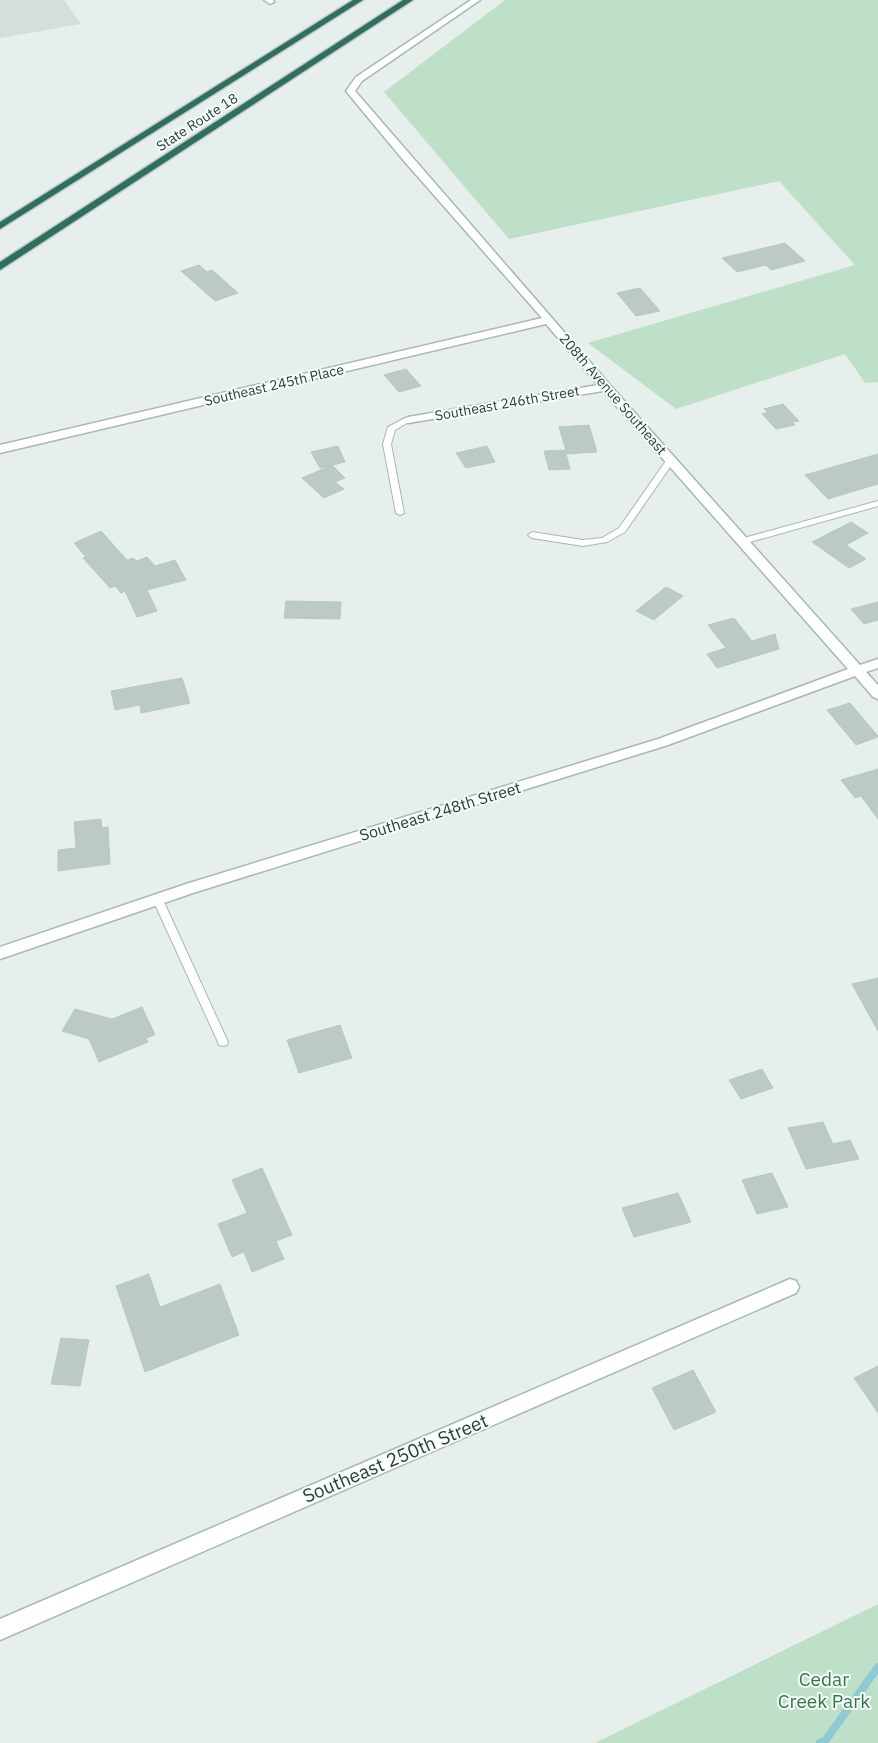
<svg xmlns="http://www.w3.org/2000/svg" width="878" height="1743" font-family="'IBM Plex Sans',sans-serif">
<rect width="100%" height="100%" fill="#e6efeb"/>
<path fill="#d4dfda" d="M0,0h64l17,24 -81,14z"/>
<path fill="#bfe0c8" d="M505,0h373v382l-13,1 -20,-29 -169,55 -88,-66 267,-78 -76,-84 -270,58 -125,-147z
M878,1604v139h-283z"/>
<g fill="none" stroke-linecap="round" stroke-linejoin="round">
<path stroke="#8ec9d4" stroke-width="8" d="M820,1743l5,-2 53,-74"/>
</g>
<path fill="#bbcac4" stroke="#b8c9c2" d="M785,243l20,18 -34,9 -5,-5 -29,7 -15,-14z
M199,265l8,7 5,-2 26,23 -23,8 -34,-30z
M640,288l20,23 -24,5 -19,-23z
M406,369l15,17 -22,6 -15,-17z
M783,404l16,17 -7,1 3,3 -19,4 -14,-15 6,-2 -4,-3z
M589,425l8,27 -30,2 -8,-27z
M338,446l7,16 -25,6 -9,-16z
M487,446l8,16 -29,6 -10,-15z
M565,450l5,19 -21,1 -5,-19z
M878,454v30l-50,15 -23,-24z
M332,465l13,13 -10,4 9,7 -20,9 -22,-20z
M851,522l17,11 -22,12 20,14 -17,9 -37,-26z
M101,531l26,29 6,-2 4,3 10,-4 8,9 20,-6 11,20 -39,10 10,21 -20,6 -12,-26 -4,2 -6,-7 -5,2 -27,-30 3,-1 -12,-14z
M666,587l17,9 -29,24 -18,-9z
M286,601l55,1 -1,17 -56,-1z
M878,602v18l-14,4 -13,-15z
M734,618l18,23 23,-7 4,15 -62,19 -10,-14 19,-6 -18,-23z
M182,678l8,25 -49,10 -1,-8 -25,5 -4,-19z
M850,703l28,33v1l-22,8 -29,-35z
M878,769v50l-17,-23 -6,2 -14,-18z
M101,819l1,9 6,-1 2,37 -52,7v-21l18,-2 -2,-26z
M878,978v53l-26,-47z
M142,1007l13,28 -9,3 2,4 -49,20 -10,-23 -27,-8 13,-22 37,10z
M340,1025l12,33 -53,15 -12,-33z
M762,1069l11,19 -32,11 -12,-19z
M823,1122l10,22 17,-4 9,19 -53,10 -18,-41z
M262,1168l30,67 -16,6 8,18 -32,13 -8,-20 -12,5 -14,-33 29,-11 -15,-33z
M772,1173l16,34 -31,7 -15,-34z
M678,1193l13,29 -57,15 -12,-29z
M149,1274l11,33 60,-23 19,51 -94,37 -29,-86z
M61,1338l28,2 -9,46 -29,-2z
M878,1366v47l-24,-35z
M693,1370l23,42 -42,18 -22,-42z"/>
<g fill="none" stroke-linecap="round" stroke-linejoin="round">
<defs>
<path id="lane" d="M405,418h6l1,2 -17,10 -4,14 13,69 -4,2 -4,-2 -13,-69 5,-17z
M668,458h3l4,2 -50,72 -18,10 -24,4 -51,-8 -4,-3 4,-3 51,8 19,-2 17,-10z
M878,501v5l-135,38 -4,-3 1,-2z
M158,896l4,1 1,3 65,142 -1,3 -4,1 -4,-1 -1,-3 -65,-142 1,-3z"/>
<path id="street" d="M264,0h9l1,2 -4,2z
M471,0h9l-118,81 -7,10 255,294 250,280 18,-6v9l-12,4 12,13v14l-5,-2 -18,-21 -187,69 -472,147 -196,67v-12l186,-63 472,-145 190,-70 -245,-278 -195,32 -6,-3 6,-3 190,-32 -52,-61 -546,129v-8l542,-127 -138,-157 -58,-70 10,-14z
M790,1279l6,2 3,6 -3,6 -796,347v-21z"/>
<path id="highway" d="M353,0h10l-363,229v-7z
M403,0h10l-413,270v-8z"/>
</defs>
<use href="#lane" stroke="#a8b8b2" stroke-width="2"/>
<use href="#street" stroke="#a8b8b2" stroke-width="3"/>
<use href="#highway" stroke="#c2cac8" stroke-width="3"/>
<use href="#lane" fill="#fff" fill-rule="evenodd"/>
<use href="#street" fill="#fff" fill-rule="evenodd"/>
<use href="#highway" fill="#2f6f62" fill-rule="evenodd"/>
</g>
<g text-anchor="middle" stroke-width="4" stroke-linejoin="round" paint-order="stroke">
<g font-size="14" fill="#24423a" stroke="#f7fbf9">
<text transform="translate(197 122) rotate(-33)" y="5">State Route 18</text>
<text transform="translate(274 385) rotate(-13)" y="5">Southeast 245th Place</text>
<text transform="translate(613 394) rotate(49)" y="5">208th Avenue Southeast</text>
<text transform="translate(507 403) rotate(-10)" y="5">Southeast 246th Street</text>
</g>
<g font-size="16" fill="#24423a" stroke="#f7fbf9">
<text transform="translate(440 811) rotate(-17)" y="6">Southeast 248th Street</text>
</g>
<g font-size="19" fill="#24423a" stroke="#f7fbf9">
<text transform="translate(395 1458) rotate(-23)" y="7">Southeast 250th Street</text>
</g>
<g font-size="19" fill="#2d7a4b" stroke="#f7fbf9">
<text x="824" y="1686">Cedar<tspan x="824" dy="22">Creek Park</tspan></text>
</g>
</g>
</svg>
